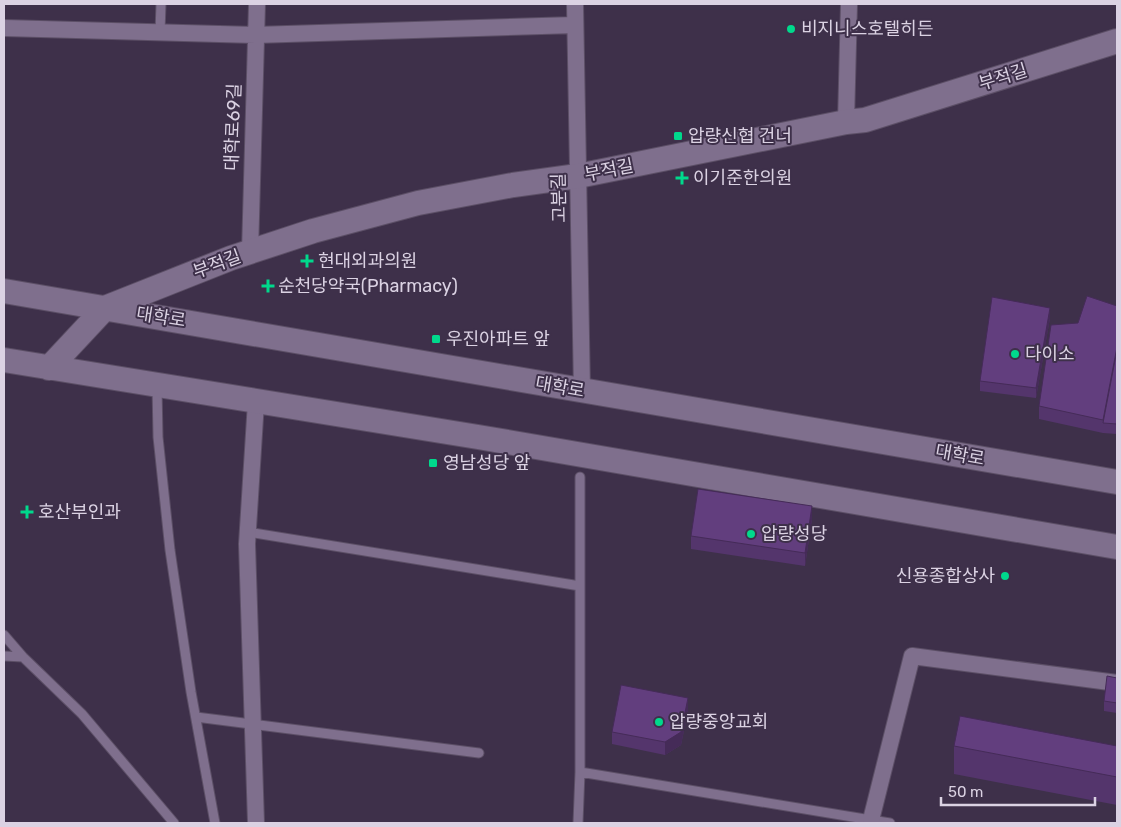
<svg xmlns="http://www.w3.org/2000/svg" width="1121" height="827" font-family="Rubik,'Noto Sans KR',sans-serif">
<rect width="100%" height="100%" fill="#3e304a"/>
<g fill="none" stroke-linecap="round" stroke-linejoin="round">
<defs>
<path id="lane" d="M160,32l1,-28
M157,387l1,50 12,113 21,142 24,131
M248,532l332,54
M4,635l19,22 59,57 92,109
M4,656l19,1
M196,717l283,36
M580,772l291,48
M870,822l1,-2 19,3
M578,823l2,-51v-295"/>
<path id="street" d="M575,4l7,387
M4,28l251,7 320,-10
M846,122l3,-118
M250,252l7,-248
M256,402l-9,142 9,279
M871,820l41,-164 205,27"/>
<path id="secondary" d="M4,291l1113,191
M4,360l474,77 639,110
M49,368l56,-60 126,-50 82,-27 105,-28 95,-18 65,-9 268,-54 19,-2 252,-79"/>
</defs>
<use href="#lane" stroke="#5c4f66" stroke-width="11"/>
<use href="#street" stroke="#5c4f66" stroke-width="18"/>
<use href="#secondary" stroke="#5c4f66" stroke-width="26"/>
<use href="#lane" stroke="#7f6f8d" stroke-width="9"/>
<use href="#street" stroke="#7f6f8d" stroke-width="16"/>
<use href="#secondary" stroke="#7f6f8d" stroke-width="24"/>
</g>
<path fill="#54356c" d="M1117,306v128l-14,-1 -64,-14v-13l39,-83z
M1050,318l-14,80 -56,-7v-10z
M812,519l-7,47 -114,-17v-13z
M1117,678v35l-13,-2v-10z
M688,711l-7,34 -16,10 -53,-11v-12z
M954,746h163v59l-163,-31z"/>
<path fill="#452b58" d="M1050,308v10l-14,80v-10z
M812,506v13l-7,47v-13z
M688,698v13l-7,34 -16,10v-13z"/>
<path fill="#623e7e" stroke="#452b58" d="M1087,296l30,10v41l-14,73 -64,-14 12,-81 27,-2z
M992,297l58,11 -14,80 -56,-7z
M1117,350v74l-14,-1z
M698,489l114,17 -7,47 -114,-17z
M1107,676l10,2v25l-13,-2z
M621,685l67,13 -7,34 -16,10 -53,-10z
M960,716l157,30v31l-163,-31z"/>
<g fill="#00d98c" stroke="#3e304a" stroke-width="2">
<circle cx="791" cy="29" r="5"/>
<rect x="673" y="131" width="10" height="10" rx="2.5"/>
<path d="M679.5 170.5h5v5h5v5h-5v5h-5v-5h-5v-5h5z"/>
<path d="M304.5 253.5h5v5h5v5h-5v5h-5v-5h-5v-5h5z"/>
<path d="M265.5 278.5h5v5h5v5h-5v5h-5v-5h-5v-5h5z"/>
<rect x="431" y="334" width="10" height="10" rx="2.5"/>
<circle cx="1015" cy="354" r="5"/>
<rect x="428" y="458" width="10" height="10" rx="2.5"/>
<path d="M24.5 504.5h5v5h5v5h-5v5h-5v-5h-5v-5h5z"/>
<circle cx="751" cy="534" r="5"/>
<circle cx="1005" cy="576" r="5"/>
<circle cx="659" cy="722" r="5"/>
</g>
<g text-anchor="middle" stroke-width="4" stroke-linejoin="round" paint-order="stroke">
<g font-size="18" fill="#dbd2e3" stroke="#3e304a" text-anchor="start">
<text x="801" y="35">비지니스호텔히든</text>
<text x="688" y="142">압량신협 건너</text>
<text x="693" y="184">이기준한의원</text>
<text x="318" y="267">현대외과의원</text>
<text x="278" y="292">순천당약국(Pharmacy)</text>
<text x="446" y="345">우진아파트 앞</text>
<text x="1025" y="360">다이소</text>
<text x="443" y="469">영남성당 앞</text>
<text x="38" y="518">호산부인과</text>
<text x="761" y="540">압량성당</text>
<text x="995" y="582" text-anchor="end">신용종합상사</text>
<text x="669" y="728">압량중앙교회</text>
</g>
<g font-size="18" fill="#dbd2e3" stroke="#3e304a">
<text transform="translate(1003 77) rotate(-17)" y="6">부적길</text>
<text transform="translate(233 127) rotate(-88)" y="6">대학로69길</text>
<text transform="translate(609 170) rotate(-11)" y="6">부적길</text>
<text transform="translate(559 198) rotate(-91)" y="6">고분길</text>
<text transform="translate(217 264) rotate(-20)" y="6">부적길</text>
<text transform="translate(161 317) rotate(9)" y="6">대학로</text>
<text transform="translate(560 387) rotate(10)" y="6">대학로</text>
<text transform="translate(960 455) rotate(10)" y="6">대학로</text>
</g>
</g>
<rect width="1121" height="827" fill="none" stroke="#dbd2e3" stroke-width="10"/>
<path d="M941 797v8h154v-8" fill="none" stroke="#dbd2e3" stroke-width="2.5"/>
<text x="948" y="797" font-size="15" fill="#dbd2e3" stroke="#3e304a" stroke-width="4" paint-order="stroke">50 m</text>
</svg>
